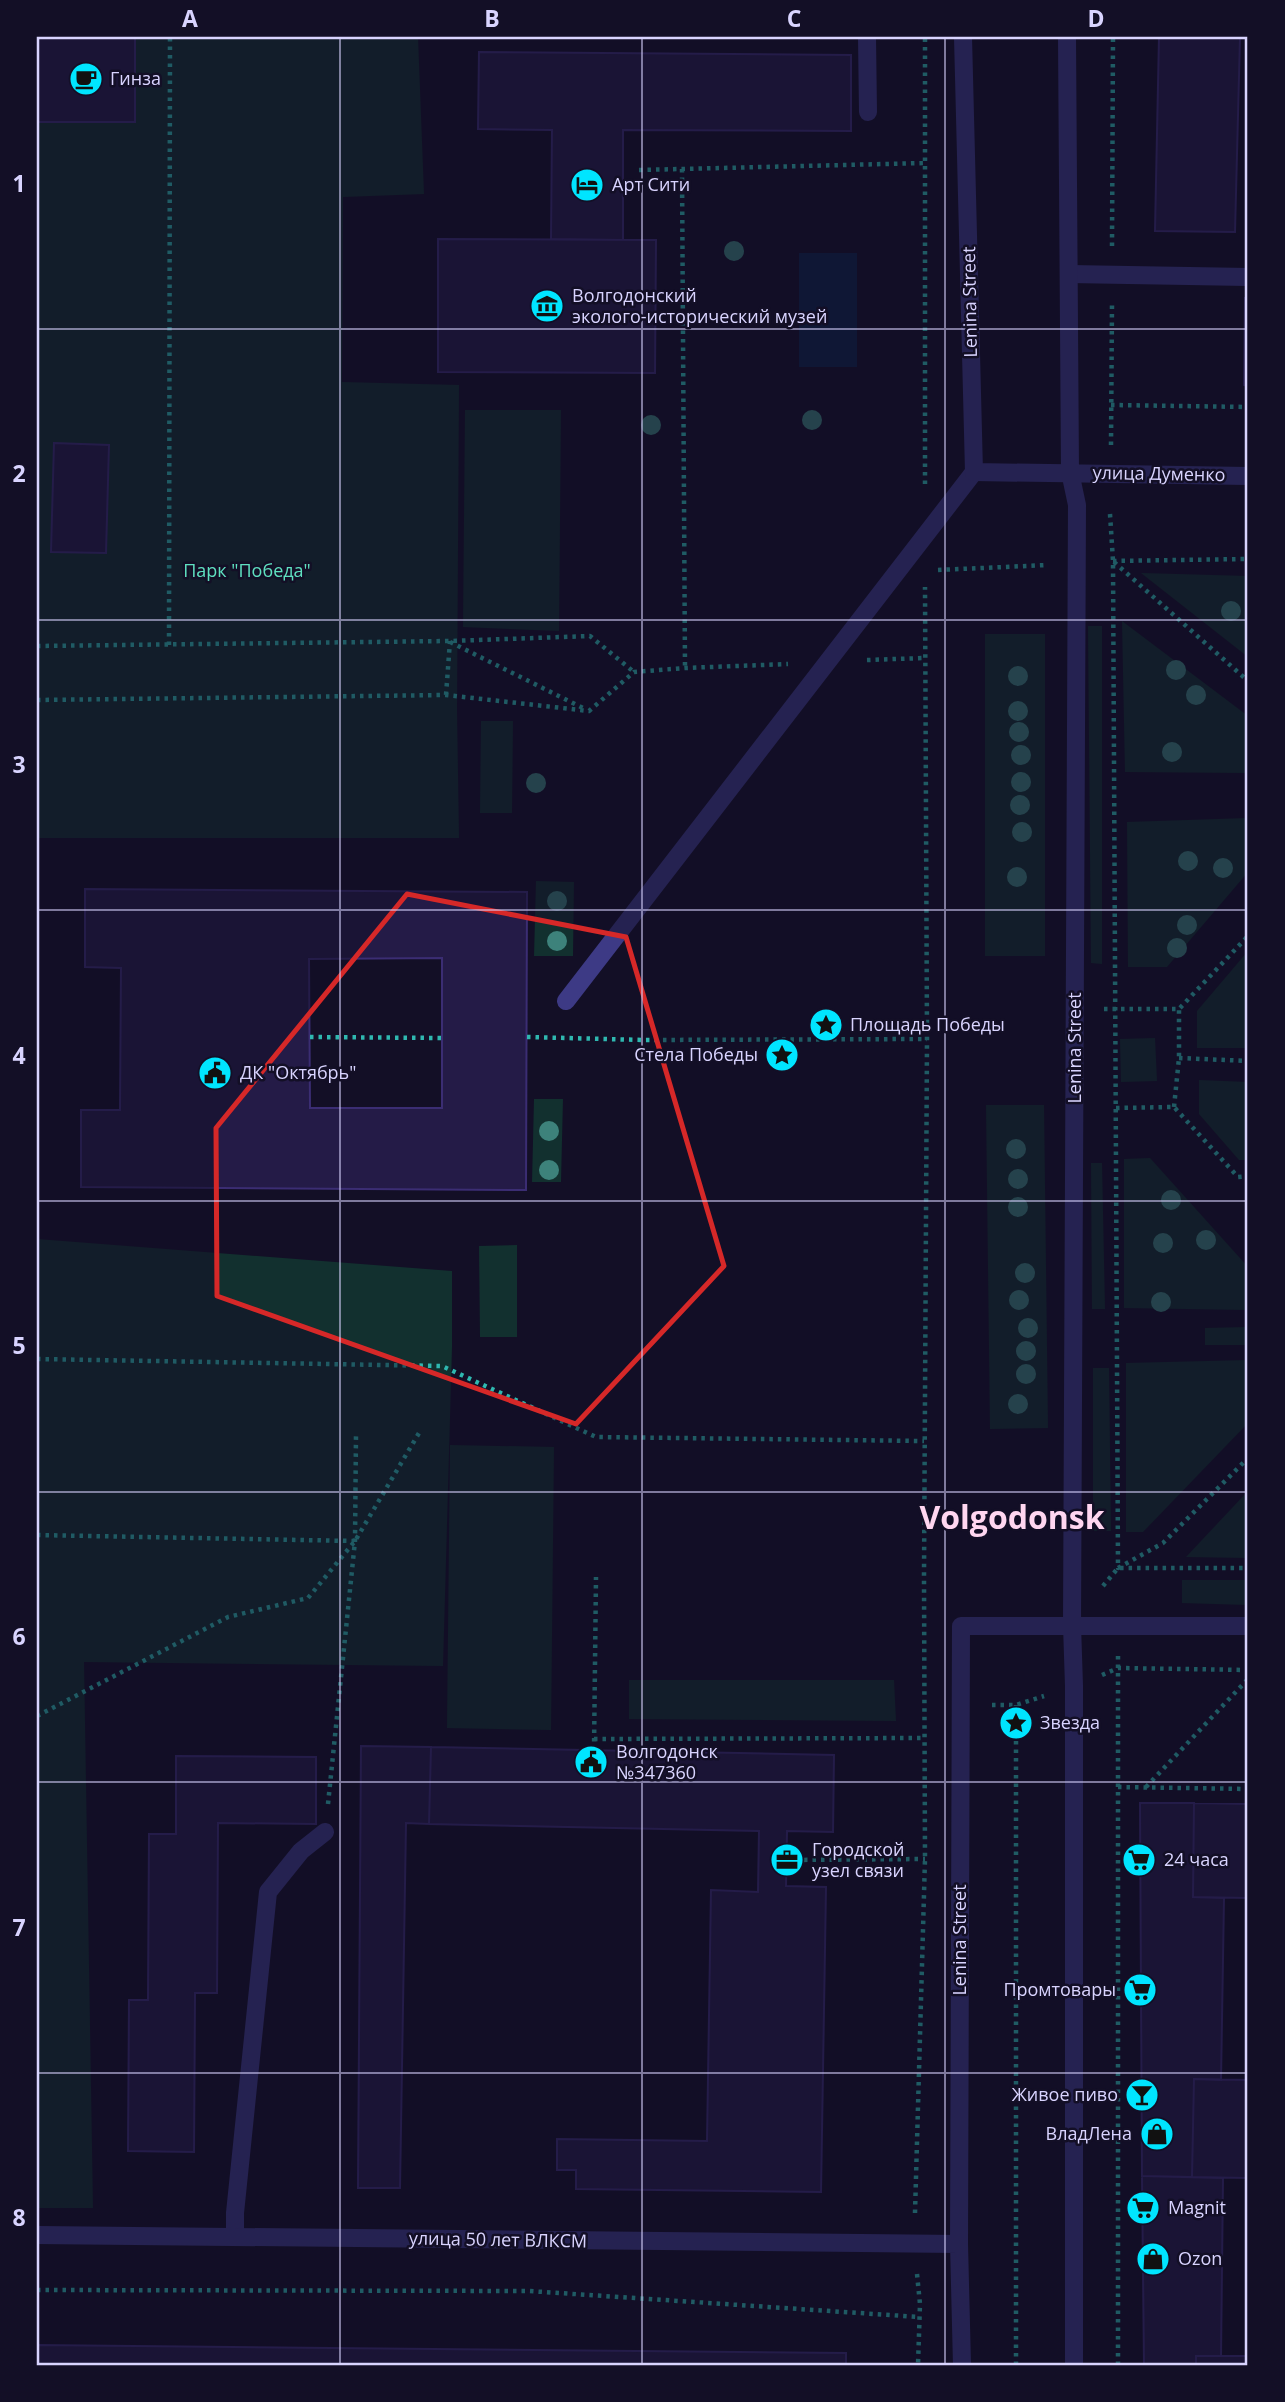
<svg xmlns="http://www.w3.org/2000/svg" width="1285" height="2402" font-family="'Open Sans',sans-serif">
<rect width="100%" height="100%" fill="#130f26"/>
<path fill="#12302f" d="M37,37h381l6,157 -81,3 -1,185 117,3 -2,325 2,128h-422z
M465,410h96l-2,221 -96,-4z
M1141,573l107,3v81z
M1122,621l126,95v57l-123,-1z
M1088,626h14v338l-11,-1z
M985,634h60v322h-60z
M481,721h32l-1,92h-32z
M1248,818v54l-81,95h-39l-1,-145z
M536,881l38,1 -1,74h-39z
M1248,951v97h-51v-37z
M1155,1038l2,43 -36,1 -1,-43z
M1199,1080l49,2v78h-9l-40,-46z
M534,1099h29l-2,83h-29z
M986,1105h58l4,323 -58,1z
M1150,1158l98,109v43l-124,-2v-149z
M1091,1163h11l3,146h-13z
M37,1239l415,32v76l-9,319 -359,-4 9,546h-56z
M517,1245v92h-37l-1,-91z
M1248,1327v18h-43v-17z
M1248,1360v63l-105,109h-17v-169z
M1093,1368h16l2,163h-18z
M450,1445l104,2 -3,283 -104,-2z
M1248,1491v67l-62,-1z
M1182,1580h66v25l-66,-2z
M629,1680h265l2,41 -267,-2z"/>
<path fill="#0c2248" d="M799,253h58v114h-58z"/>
<path fill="#241b47" stroke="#3b2d73" stroke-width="2" fill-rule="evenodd" d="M37,37h98v85h-98z
M1159,37h81l-5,195 -80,-1z
M479,52l372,3v76l-228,-1v110l-72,-1 1,-109 -74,-1z
M438,239l218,1 -1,133 -217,-1z
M1245,298h3v88l-4,-1z
M54,443l55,2 -3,108 -55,-1z
M85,889l442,3 -1,298 -445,-3v-77h39l1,-142 -36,-1zM442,958v150h-132l-1,-149z
M361,1746l70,1 -2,77 -23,-1 -6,365h-42z
M431,1747l403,8 -1,77 -46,-1 -1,55 40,1 -5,305 -245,-3v-19h-19v-31l150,2 4,-251 47,2 1,-61 -330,-7z
M176,1756l140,1v67l-98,-1 -1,170h-22l-1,159 -66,-1 1,-151h19l1,-166h27z
M1140,1803h54l-1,94 31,1 -3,182 -27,-1 -2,98 -50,-1z
M1194,1803l54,1v94l-55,-1z
M1194,2079l54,1v98l-56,-1z
M1142,2176l81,2 -2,178h-25v9h-52z
M37,2345l809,8v12h-809z
M1196,2356h52v9h-52z"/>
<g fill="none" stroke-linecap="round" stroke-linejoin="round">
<path stroke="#2fb8b0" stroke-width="4.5" stroke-dasharray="3.5 5" stroke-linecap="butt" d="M682,169l3,499
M639,170l286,-7
M1112,246l1,-209
M1111,405l137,2
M1111,445l1,-141
M925,484v-447
M1110,514l3,47 5,1007 45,-25 85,-85
M1113,561l135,-2
M1114,562l134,119
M938,570l110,-5
M450,642l137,68
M169,645l1,-608
M37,646l413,-5 140,-5 44,36
M867,660l58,-2
M446,695l4,-54
M37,700l409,-5 143,16 45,-39 51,-4 103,-4
M1104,1009h75l69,-73
M310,1037l132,1
M527,1037l118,3 282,-1
M1179,1058l69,3
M1174,1107l5,-49v-49
M1116,1108l58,-1 64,70 10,-1
M37,1359l405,7 154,71 328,4
M37,1535l317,6
M1103,1586l15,-18h130
M1102,1675l16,-7 130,2
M992,1705h24l28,-9
M37,1716l191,-99 80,-19 47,-57 64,-108
M1016,1717v-12
M594,1739l330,-1
M594,1750l2,-173
M1118,1787l130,2
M1146,1787l102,-108
M328,1804l27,-263 1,-108
M787,1860l138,-1
M915,2213l10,-354 -1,-282 3,-538 -2,-452
M917,2274l3,30 -2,61
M37,2290l492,1 390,26
M1016,2365v-637
M1118,2365v-709"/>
<path stroke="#3d3a85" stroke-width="18" d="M867,37l1,75
M1069,274l179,3
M566,1001l408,-529
M235,2237v-24l33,-321 33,-41 24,-19"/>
<path stroke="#3d3a85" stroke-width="18" d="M963,37l11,435 274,4
M1067,37l3,435 7,33 -5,1120 2,61v679
M37,2235l922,9
M962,2365l-3,-121 2,-618h287"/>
</g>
<g fill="#3d827b">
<circle cx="734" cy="251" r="10"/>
<circle cx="812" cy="420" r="10"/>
<circle cx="651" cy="425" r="10"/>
<circle cx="1231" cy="611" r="10"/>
<circle cx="1176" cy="670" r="10"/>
<circle cx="1018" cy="676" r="10"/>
<circle cx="1196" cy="695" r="10"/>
<circle cx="1018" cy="711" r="10"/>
<circle cx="1019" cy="732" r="10"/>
<circle cx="1172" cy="752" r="10"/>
<circle cx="1021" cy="755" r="10"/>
<circle cx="1021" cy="782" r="10"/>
<circle cx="536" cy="783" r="10"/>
<circle cx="1020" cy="805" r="10"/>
<circle cx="1022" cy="832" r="10"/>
<circle cx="1188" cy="861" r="10"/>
<circle cx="1223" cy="868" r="10"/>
<circle cx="1017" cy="877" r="10"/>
<circle cx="557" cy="901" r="10"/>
<circle cx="1187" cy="925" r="10"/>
<circle cx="557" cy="941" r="10"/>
<circle cx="1177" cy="948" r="10"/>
<circle cx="549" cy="1131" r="10"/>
<circle cx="1016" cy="1149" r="10"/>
<circle cx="549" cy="1170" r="10"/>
<circle cx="1018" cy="1179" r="10"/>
<circle cx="1171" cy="1200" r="10"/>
<circle cx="1018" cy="1207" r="10"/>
<circle cx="1206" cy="1240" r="10"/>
<circle cx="1163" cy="1243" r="10"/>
<circle cx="1025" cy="1273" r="10"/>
<circle cx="1019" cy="1300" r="10"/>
<circle cx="1161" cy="1302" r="10"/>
<circle cx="1028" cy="1328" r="10"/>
<circle cx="1026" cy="1351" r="10"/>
<circle cx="1026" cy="1374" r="10"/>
<circle cx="1018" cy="1404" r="10"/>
</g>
<path d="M0 0H1285V2402H0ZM407,894l219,43 98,329 -148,158 -359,-128 -1,-168z" fill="#130f26" fill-opacity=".55" fill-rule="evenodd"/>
<path fill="none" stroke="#d62828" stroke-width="5" stroke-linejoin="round" d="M407,894l219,43 98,329 -148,158 -359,-128 -1,-168z"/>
<path fill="none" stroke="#d9d4ff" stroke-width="2" stroke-opacity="0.55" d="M340,37v2328M642,37v2328M945,37v2328M37,329h1211M37,620h1211M37,910h1211M37,1201h1211M37,1492h1211M37,1782h1211M37,2073h1211"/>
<defs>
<symbol id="cafe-disc" viewBox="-11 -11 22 22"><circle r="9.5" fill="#00e5ff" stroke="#130f26"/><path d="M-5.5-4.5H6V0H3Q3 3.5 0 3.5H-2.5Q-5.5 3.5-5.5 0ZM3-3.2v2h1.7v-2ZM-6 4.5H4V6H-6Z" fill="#111"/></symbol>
<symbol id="hotel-disc" viewBox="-11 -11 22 22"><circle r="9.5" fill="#00e5ff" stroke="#130f26"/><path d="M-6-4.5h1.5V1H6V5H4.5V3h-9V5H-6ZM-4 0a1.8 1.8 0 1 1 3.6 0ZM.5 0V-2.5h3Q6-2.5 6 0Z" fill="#111"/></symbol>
<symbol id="museum-disc" viewBox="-11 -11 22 22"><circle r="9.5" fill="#00e5ff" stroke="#130f26"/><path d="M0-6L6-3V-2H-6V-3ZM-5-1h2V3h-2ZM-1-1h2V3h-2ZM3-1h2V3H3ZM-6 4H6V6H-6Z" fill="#111"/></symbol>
<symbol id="sight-disc" viewBox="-11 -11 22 22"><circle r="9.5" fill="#00e5ff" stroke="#130f26"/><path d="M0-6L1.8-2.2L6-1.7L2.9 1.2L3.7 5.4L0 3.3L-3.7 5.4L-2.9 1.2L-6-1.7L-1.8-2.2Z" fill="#111"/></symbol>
<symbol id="civic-disc" viewBox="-11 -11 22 22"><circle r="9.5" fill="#00e5ff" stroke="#130f26"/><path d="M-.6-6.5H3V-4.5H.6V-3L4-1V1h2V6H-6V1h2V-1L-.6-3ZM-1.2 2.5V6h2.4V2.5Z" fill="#111"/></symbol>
<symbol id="office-disc" viewBox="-11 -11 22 22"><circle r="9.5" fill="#00e5ff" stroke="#130f26"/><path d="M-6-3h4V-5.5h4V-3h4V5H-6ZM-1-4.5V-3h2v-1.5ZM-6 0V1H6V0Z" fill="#111"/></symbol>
<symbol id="supermarket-disc" viewBox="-11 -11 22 22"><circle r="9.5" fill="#00e5ff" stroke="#130f26"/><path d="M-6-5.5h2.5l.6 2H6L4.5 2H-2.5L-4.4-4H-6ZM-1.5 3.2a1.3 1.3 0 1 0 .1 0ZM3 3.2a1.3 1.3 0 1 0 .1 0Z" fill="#111"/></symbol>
<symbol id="bar-disc" viewBox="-11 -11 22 22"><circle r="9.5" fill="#00e5ff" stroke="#130f26"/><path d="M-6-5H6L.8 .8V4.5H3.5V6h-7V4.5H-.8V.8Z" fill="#111"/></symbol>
<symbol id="shop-disc" viewBox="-11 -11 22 22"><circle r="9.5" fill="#00e5ff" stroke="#130f26"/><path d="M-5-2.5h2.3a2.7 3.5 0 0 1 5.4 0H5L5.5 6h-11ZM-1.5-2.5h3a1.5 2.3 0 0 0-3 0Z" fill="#111"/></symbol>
</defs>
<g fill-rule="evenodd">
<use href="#cafe-disc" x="67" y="60" width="38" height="38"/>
<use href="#hotel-disc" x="568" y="166" width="38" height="38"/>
<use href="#museum-disc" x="528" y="287" width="38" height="38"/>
<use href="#sight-disc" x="807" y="1006" width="38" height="38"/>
<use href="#sight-disc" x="763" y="1036" width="38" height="38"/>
<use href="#civic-disc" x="196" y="1054" width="38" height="38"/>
<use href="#sight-disc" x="997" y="1704" width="38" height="38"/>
<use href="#civic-disc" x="572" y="1743" width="38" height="38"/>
<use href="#office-disc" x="768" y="1841" width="38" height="38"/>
<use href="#supermarket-disc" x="1120" y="1841" width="38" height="38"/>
<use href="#supermarket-disc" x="1121" y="1971" width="38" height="38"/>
<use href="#bar-disc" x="1123" y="2076" width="38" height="38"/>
<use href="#shop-disc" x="1138" y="2115" width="38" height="38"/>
<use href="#supermarket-disc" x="1124" y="2189" width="38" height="38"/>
<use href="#shop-disc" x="1134" y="2240" width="38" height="38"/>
</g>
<g text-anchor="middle" stroke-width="5" stroke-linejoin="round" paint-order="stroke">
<g font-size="18" fill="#d9d4ff" stroke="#130f26" text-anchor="start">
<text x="110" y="85">Гинза</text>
<text x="612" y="191">Арт Сити</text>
<text x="572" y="302">Волгодонский<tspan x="572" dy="21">эколого-исторический музей</tspan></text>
<text x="850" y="1031">Площадь Победы</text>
<text x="758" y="1061" text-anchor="end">Стела Победы</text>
<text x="240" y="1079">ДК "Октябрь"</text>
<text x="1040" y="1729">Звезда</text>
<text x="616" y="1758">Волгодонск<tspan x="616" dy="21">№347360</tspan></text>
<text x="812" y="1856">Городской<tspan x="812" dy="21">узел связи</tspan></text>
<text x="1164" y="1866">24 часа</text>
<text x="1116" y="1996" text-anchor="end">Промтовары</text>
<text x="1118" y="2101" text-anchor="end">Живое пиво</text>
<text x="1132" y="2140" text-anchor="end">ВладЛена</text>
<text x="1168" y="2214">Magnit</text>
<text x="1178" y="2265">Ozon</text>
</g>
<g font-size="18" fill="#d9d4ff" stroke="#130f26">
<text transform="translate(970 302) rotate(-91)" y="6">Lenina Street</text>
<text transform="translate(1159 474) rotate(1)" y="6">улица Думенко</text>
<text transform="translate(1075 1048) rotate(-90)" y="6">Lenina Street</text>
<text transform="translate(960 1940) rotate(-90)" y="6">Lenina Street</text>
<text transform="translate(498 2240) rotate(1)" y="6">улица 50 лет ВЛКСМ</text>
</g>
<g font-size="18" fill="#5fe0c0" stroke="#130f26">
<text x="247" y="577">Парк "Победа"</text>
</g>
<g font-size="32" font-weight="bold" fill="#ffd6f0" stroke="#130f26">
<text x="1012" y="1529">Volgodonsk</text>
</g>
</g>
<rect width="1285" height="2402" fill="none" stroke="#130f26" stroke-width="77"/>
<rect x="38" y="38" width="1208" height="2326" fill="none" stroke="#d9d4ff" stroke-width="2.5"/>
<g font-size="23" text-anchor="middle" font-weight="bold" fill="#d9d4ff">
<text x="190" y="27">A</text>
<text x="492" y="27">B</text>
<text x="794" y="27">C</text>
<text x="1096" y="27">D</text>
<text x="19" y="192">1</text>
<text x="19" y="482">2</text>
<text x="19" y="773">3</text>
<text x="19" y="1064">4</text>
<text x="19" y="1354">5</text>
<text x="19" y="1645">6</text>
<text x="19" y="1936">7</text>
<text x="19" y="2226">8</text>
</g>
</svg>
